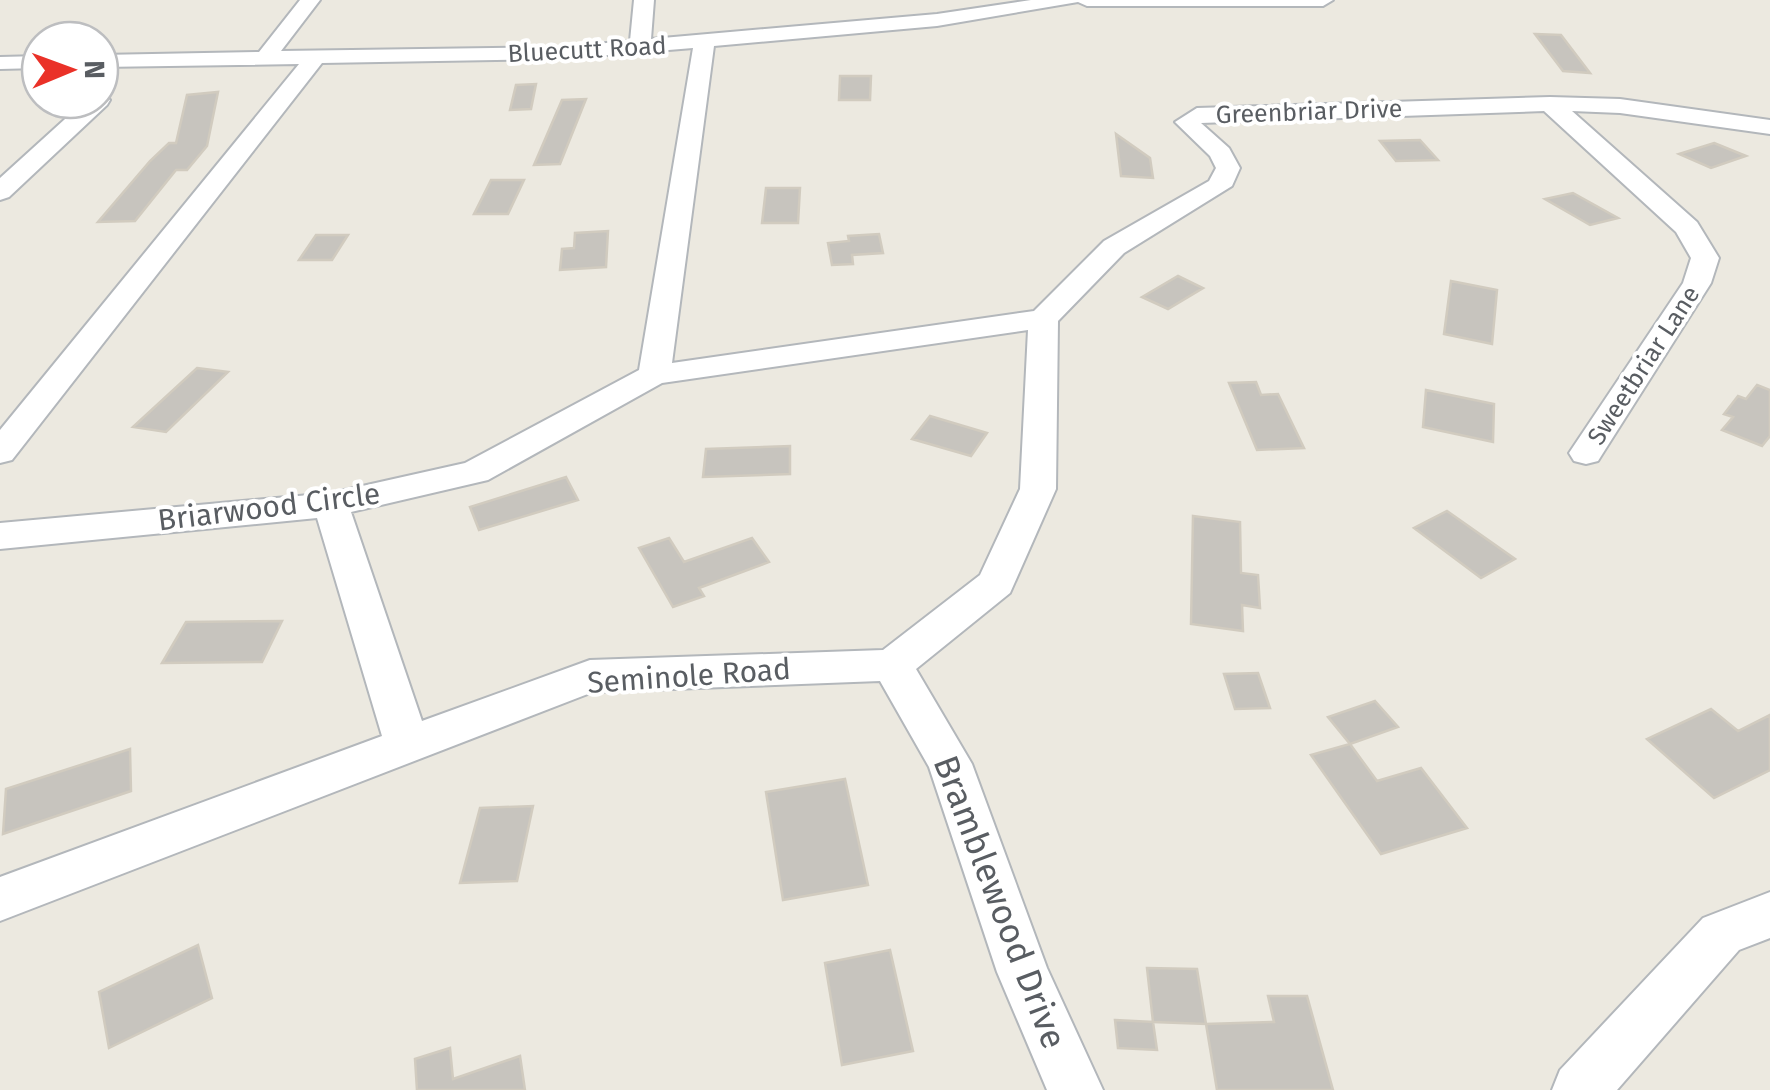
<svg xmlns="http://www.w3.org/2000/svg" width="1770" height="1090" font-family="'Fira Sans',sans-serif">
<rect width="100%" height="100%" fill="#ece9e0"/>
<path fill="#c7c4be" stroke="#d1cbbf" stroke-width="2.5" d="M1535,34l26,1 29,38 -27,-2z
M840,76h31l-1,24h-31z
M536,84l-5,25 -21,1 6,-25z
M218,92l-11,54 -20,24h-11l-41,51 -37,1 52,-61 19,-18h7l11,-48z
M586,99l-26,65 -26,1 28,-65z
M1116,134l34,24 3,20 -32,-2z
M1420,140l18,20 -42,1 -16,-20z
M1714,143l32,13 -35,12 -32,-14z
M491,180h33l-16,34h-34z
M766,188h34l-2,35h-36z
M1573,193l45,25 -28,7 -45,-26z
M608,231l-2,36 -46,3 2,-21 12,-1 1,-15z
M879,234l4,19 -31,2 1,9 -21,1 -4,-22 21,-2 -1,-5z
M316,235h32l-16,25h-33z
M1178,276l25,12 -35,21 -26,-12z
M1451,281l46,9 -5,54 -48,-10z
M197,368l31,4 -62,60 -33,-5z
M1256,382l5,13 17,-1 26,54 -47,2 -28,-67z
M1757,385l13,5v46l-8,10 -40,-16 11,-13 -9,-3 14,-18 8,3z
M1426,390l68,14 -1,38 -70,-15z
M930,416l57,17 -16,23 -59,-17z
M790,446v28l-87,3 3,-28z
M566,477l12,23 -99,30 -9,-23z
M1447,511l68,48 -34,19 -67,-50z
M1193,516l47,6 1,51 17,2 2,33 -18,-3 1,26 -52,-7z
M669,538l15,24 68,-24 17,24 -70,26 5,8 -31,11 -34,-59z
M282,621l-20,41 -100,1 24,-41z
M1258,673l12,35 -35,1 -11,-35z
M1375,701l23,26 -48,17 -22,-27z
M1711,709l27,22 32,-16v55l-56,28 -67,-59z
M1350,744l27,37 44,-13 46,60 -86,26 -70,-99z
M130,749l1,42 -128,43 3,-45z
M845,779l23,106 -85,15 -17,-108z
M533,806l-16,75 -57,2 20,-75z
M198,945l14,53 -103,50 -10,-56z
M890,950l23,101 -71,14 -17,-102z
M1147,968l50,1 9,55 -53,-2z
M1268,996h39l26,94h-116l-11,-66 68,-2z
M1115,1020l38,2 4,28 -39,-2z
M450,1048l3,31 67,-23 5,34h-108l-2,-31z"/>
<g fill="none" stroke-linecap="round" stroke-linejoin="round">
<defs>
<path id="minor" d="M300,0h20l-39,51 278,-4 71,-6 4,-41h20l-3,39 286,-25 94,-14h302l-10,6h-236l-9,-4 -141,24 -223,20 -42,317 362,-52 70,-70 105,-60 7,-13 -6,-12 -35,-34 22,-14 353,-11 70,2 150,21v14l-150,-21 -48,-2 125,111 22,36 -8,25 -108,170 -5,8 -12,3 -12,-3 -5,-8 114,-170 8,-25 -15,-26 -132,-121 -343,12 28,25 11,20 -8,18 -108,67 -66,68 -2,168 -46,104 -94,76 56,95 75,204 56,122h-56l-50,-118 -68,-205 -49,-86 -287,11 -593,229v-44l382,-141 -65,-218 -317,31v-26l331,-30 134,-30 174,-93 54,-322 -134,11 -237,4 -310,397 -12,3v-33l299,-366 -199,3v-12l159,-3zM1028,330l-8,159 -40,86 -97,75 -293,10 -168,61 -71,-209 137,-32 174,-97z
M40,56v12l-40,1v-12z
M100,93l10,7 -3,5 -98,92 -9,3v-22l86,-78h14z
M1770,892v46l-31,12 -122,140h-65l8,-20 143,-152z"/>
</defs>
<use href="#minor" stroke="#b3b7bb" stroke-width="4"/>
<use href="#minor" fill="#fff" fill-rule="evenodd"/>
</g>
<g text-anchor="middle" stroke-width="8" stroke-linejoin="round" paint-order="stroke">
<g font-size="25" fill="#595d62" stroke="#fff">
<text transform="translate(587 49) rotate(-3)" y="9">Bluecutt Road</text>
<text transform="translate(1309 111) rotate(-2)" y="9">Greenbriar Drive</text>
<text transform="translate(1643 365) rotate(-57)" y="9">Sweetbriar Lane</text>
</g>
<g font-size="30" fill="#595d62" stroke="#fff">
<text transform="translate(269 507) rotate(-7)" y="10">Briarwood Circle</text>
<text transform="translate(689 676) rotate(-4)" y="10">Seminole Road</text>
</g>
<g font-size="35" fill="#595d62" stroke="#fff">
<text transform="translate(1000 902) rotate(69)" y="12">Bramblewood Drive</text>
</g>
</g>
<g transform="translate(70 70) rotate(89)"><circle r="48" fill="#ffffff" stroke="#bdbec0" stroke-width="2.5"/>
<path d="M0-8L18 38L0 25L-18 38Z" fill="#ea3128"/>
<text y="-15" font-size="28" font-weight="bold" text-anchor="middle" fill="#595d62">N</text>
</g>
</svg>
